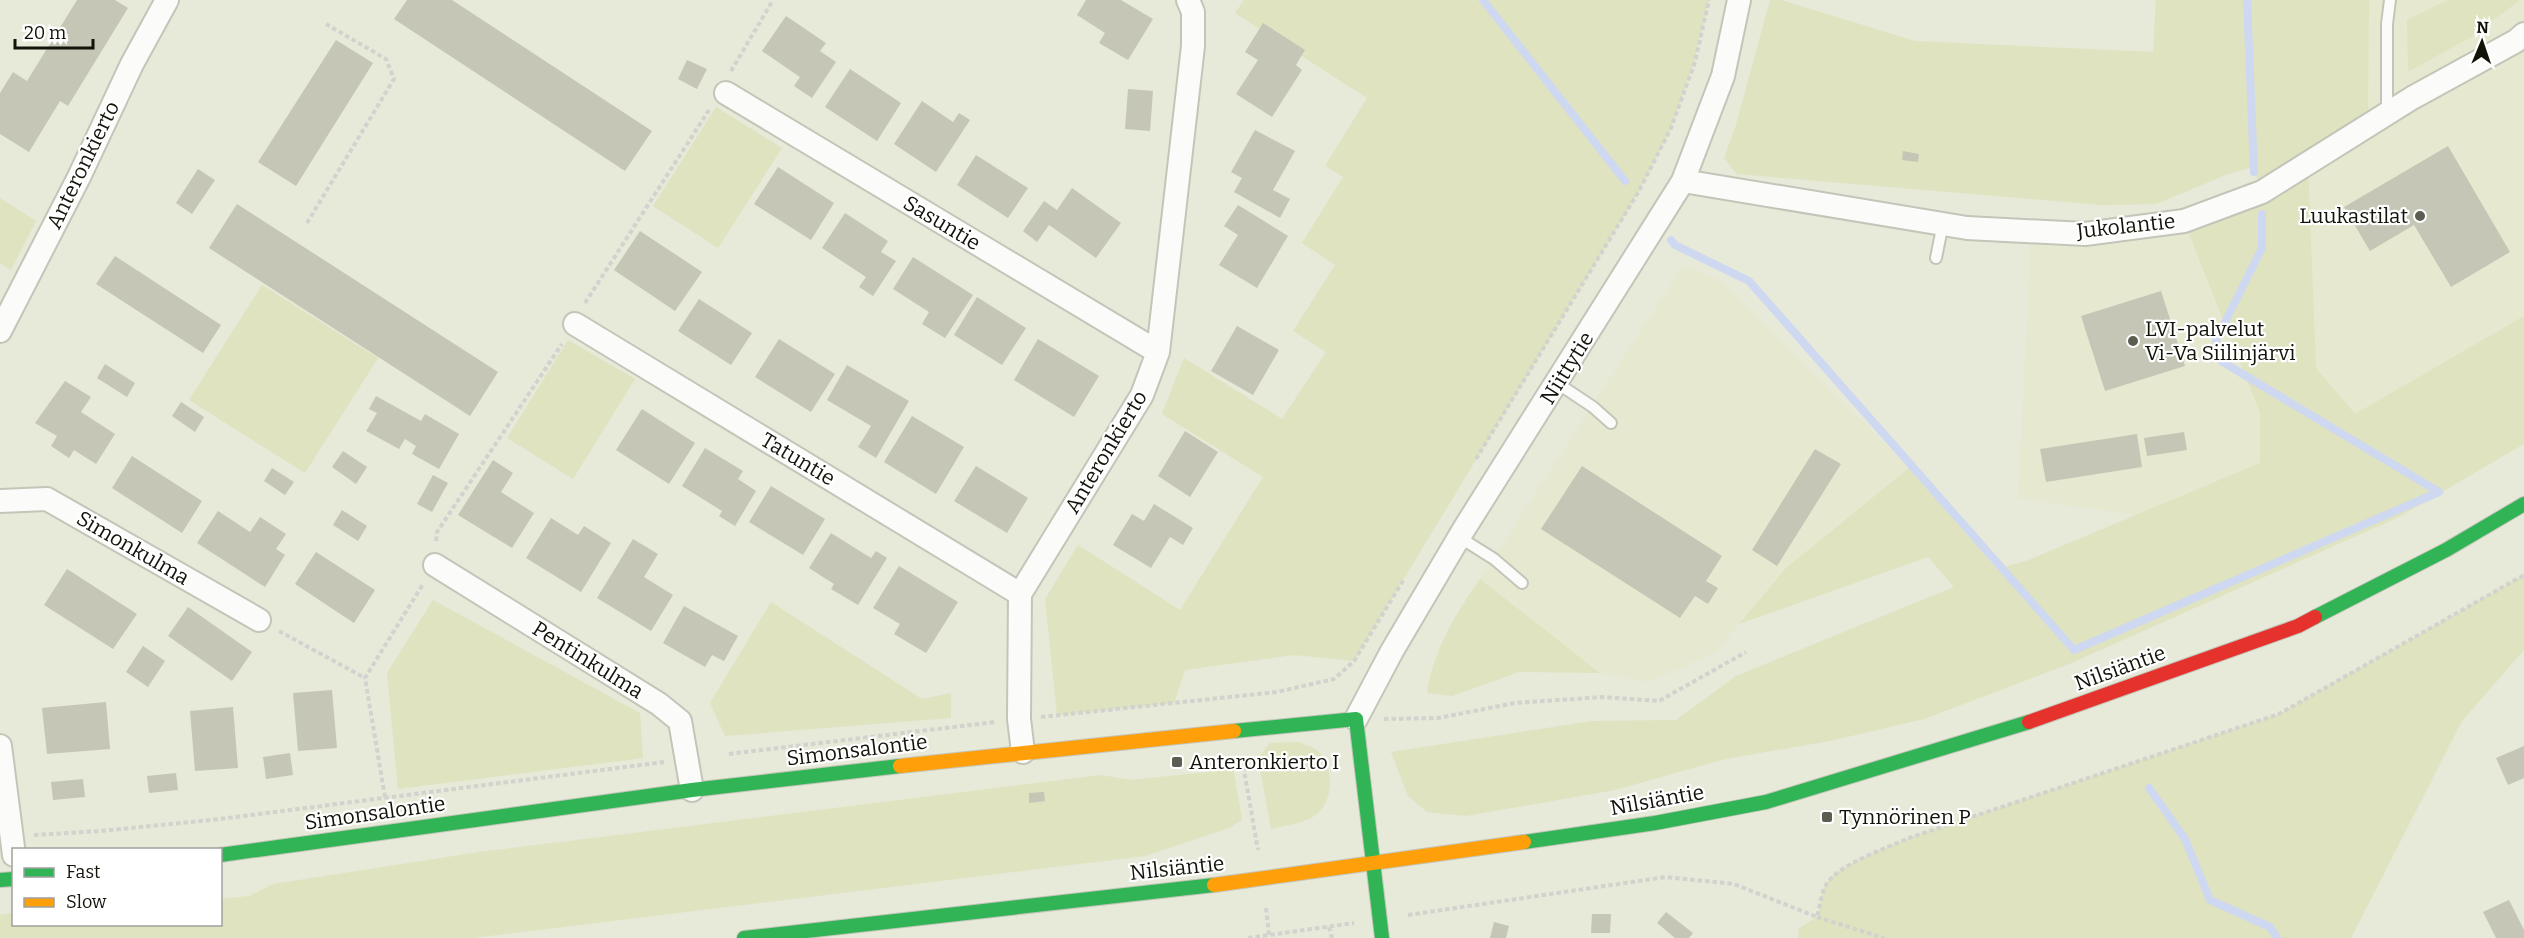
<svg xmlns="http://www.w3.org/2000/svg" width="2524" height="938" font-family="Bitter,serif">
<rect width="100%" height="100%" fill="#e7e9d9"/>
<path fill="#e6e9cf" d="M2369,0h155v316l-169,98 -95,49 -124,52 -118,-17 12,-236 -2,-31 156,-10 184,-93z
M1683,266l39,15 187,187 -123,100 -70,83 -66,31 -50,-9 -120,-94z"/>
<path fill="#dfe3bf" d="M1244,0h465l-15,62 -23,66 -32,63 -285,470 -60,-6 -109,15 -11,33 -117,12 -12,-116 33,-54 102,65 83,-133 -101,-63 22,-56 98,61 44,-67 -33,-21 42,-66 -33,-22 41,-66 -18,-11 42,-68 -132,-85z
M1770,0h11l134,41 238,11 3,-52h213l-1,127 -60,38 8,203 39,46 169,-98v128l-125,73 -330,147 -145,55 -94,22 -105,18 -110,31 -149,26 -39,-4 -19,-16 -17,-44 201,-31 84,-1 60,-44 218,-89 -26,-30 -189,67 47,-56 123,-100 88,101 29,-8 234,-98v-50l-76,-192 78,-30 -9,-24 -25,7 -72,30 -55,1 -364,-31 -13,-16 12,-33z
M2448,0h72l-49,37 -63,35 -1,-52z
M716,107l66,41 -64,100 -65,-42z
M0,198l36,23 -25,49 -11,-7z
M262,285l116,73 -73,115 -116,-73z
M568,340l67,39 -62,100 -66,-41z
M2524,575v75l-62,71 -111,217h-553l1,-10 18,-11c3,-10 4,-24 9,-33 12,-20 61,-36 83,-46l370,-124z
M1480,579l120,94 -81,-1 -67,24 -25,-3c7,-44 28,-78 53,-114z
M433,600l207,113 3,45 -245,31 -11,-116z
M771,602l151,97 29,-6v25l-226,18 -15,-33z
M1299,742c6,3 17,6 21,11 17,20 12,56 -11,66 -11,5 -26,7 -38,10l-13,-71 12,-15z
M1231,755l11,65 -13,8 -84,28 -672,82h-473v-23l13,-2 1,11h206l1,-25 28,-3 24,-12 206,-32 622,-77 30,5 76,-8 11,-13z"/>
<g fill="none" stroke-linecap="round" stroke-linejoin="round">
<path stroke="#ced8f1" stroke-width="8" d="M1483,0l142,181
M2247,0l7,172
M2262,214v34l-46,92 5,21 218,131
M1671,240l4,5 74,36 325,369 365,-158
M2149,788l36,51 25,61 60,27 7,11"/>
</g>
<path fill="#c5c6b5" d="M77,0h38l13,8 -60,98 -8,-5 -31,51 -29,-18v-41l13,-21 14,9z
M407,0h45l200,131 -27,40 -231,-152z
M1086,0h35l32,19 -25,41 -29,-17 6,-10 -28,-18z
M786,16l40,27 -6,8 16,11 -24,36 -18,-12 6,-9 -38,-26z
M1263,23l42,27 -9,15 6,5 -30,47 -36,-23 22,-34 -13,-8z
M336,40l37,23 -77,123 -38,-24z
M687,60l20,9 -10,20 -19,-10z
M850,69l51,34 -24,38 -52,-34z
M1128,89l25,2 -3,40 -25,-2z
M922,101l31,21 6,-9 11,7 -34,52 -42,-28z
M1255,130l40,21 -22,39 17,9 -10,19 -46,-26 8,-14 -11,-6z
M2448,146l62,106 -59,35 -37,-62 -44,26 -26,-44z
M1903,151l16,3 -1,8 -16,-2z
M976,155l52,33 -20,30 -51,-33z
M778,167l56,36 -23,37 -57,-36z
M198,169l17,11 -23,34 -16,-11z
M1072,188l49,35 -25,35 -47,-33 -12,17 -14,-11 21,-30 13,9z
M237,204l261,168 -28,44 -261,-168z
M1238,205l50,31 -31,52 -38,-23 19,-30 -14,-9z
M845,213l43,28 -7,11 15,9 -23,35 -14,-9 7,-10 -44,-29z
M640,231l62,41 -27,39 -61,-41z
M115,256l106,69 -18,28 -107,-69z
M913,257l60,38 -28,43 -23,-14 7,-12 -36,-23z
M2161,291l24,75 -80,25 -24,-75z
M977,297l49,31 -24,37 -48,-30z
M699,299l53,34 -21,32 -53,-34z
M1237,326l42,24 -26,45 -42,-24z
M779,339l56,35 -24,38 -56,-35z
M1038,339l61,37 -25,41 -60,-37z
M105,364l30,19 -8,14 -30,-19z
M847,365l62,36 -33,57 -18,-11 13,-21 -44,-26z
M65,381l26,16 -10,15 34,22 -19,30 -22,-14 -5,8 -18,-12 6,-10 -22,-13z
M376,396l45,25 4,-7 34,20 -20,35 -27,-15 4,-8 -11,-7 -6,10 -33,-18 11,-18 -8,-4z
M181,402l23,15 -9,15 -23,-16z
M642,409l53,34 -26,41 -53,-34z
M912,416l52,31 -28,47 -52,-32z
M1185,431l33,21 -28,45 -32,-21z
M2184,432l3,18 -40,6 -3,-18z
M2137,434l5,33 -96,15 -6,-33z
M705,448l38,23 -5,8 18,12 -21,35 -16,-10 3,-5 -40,-25z
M1815,449l26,15 -64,102 -25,-16z
M343,451l24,16 -11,17 -24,-17z
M132,456l70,45 -20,32 -70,-45z
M493,460l20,13 -12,19 33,21 -22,35 -54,-33z
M976,466l52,32 -21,35 -53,-32z
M1582,466l140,90 -16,25 12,7 -10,16 -13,-8 -15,22 -139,-89z
M272,468l22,14 -9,13 -21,-14z
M433,475l15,8 -16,29 -15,-8z
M771,486l54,33 -22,36 -54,-33z
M1154,504l39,24 -10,17 -13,-8 -19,31 -38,-23 19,-31 12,7z
M342,510l25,16 -9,15 -25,-16z
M218,511l32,21 10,-15 26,17 -10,15 9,6 -20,32 -68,-44z
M551,518l27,17 6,-9 27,17 -30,49 -55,-34z
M831,533l40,25 5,-7 11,7 -29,47 -27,-16 3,-5 -25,-16z
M633,539l25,15 -14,23 29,18 -22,36 -54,-33z
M316,552l59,38 -21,33 -59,-39z
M899,566l59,36 -32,51 -32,-19 6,-10 -27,-16z
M67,569l70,45 -24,35 -69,-44z
M684,606l54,30 -14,25 -12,-6 -7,12 -42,-24z
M188,607l64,45 -20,29 -64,-45z
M143,646l22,15 -17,26 -22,-15z
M332,690l5,58 -39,3 -5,-58z
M106,702l4,47 -63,5 -5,-46z
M233,707l5,61 -43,3 -5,-60z
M2524,746v32l-16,7 -12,-27z
M290,753l3,22 -27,4 -3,-22z
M176,773l2,17 -29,3 -2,-17z
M83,779l2,18 -32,3 -2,-18z
M1044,792l1,9 -16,2v-10z
M2509,900l15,30v8h-28l-13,-26z
M1666,912l27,21 -4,5h-14l-18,-15z
M1592,914h19l-1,19h-19z
M1494,922l15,4 -3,12h-16z"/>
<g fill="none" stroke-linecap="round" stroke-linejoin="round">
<defs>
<path id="lane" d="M2387,114v-90l3,-24
M1936,258l7,-35
M1557,383l36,24 18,16
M1459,537l35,22 28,24"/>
<path id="street" d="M726,93l432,259
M1683,181l284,47 118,6 99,-13 78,-29 150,-94 104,-57 8,-7
M575,324l445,270
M0,331l79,-154 53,-113 35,-64
M0,501l47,-2 212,121
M435,565l224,139 21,17 12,69
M1356,719l36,-68 72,-122 219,-348 40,-105 16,-76
M0,746l14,109
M1023,752l-4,-33 1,-125 122,-199 16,-43 35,-306v-34l-5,-12"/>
<path id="fast" d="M2315,617l131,-67 78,-46
M1234,731l122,-12 26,219
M1524,842l131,-19 111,-21 263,-80
M220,855l472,-65 208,-24
M0,880l14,-1
M744,938l470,-53"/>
<path id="slow" d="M900,766l334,-35
M1214,885l310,-43"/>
<path id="jam" d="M2029,722l269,-96 17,-9"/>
</defs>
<use href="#lane" stroke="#c4c5b9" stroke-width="14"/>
<use href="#street" stroke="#c4c5b9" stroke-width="26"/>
<use href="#fast" stroke="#c4c5b9" stroke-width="16"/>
<use href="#slow" stroke="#c4c5b9" stroke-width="16"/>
<use href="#jam" stroke="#c4c5b9" stroke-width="16"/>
<path stroke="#d2d2ce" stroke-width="4" stroke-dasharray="4.5 3" stroke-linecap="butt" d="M731,71l42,-71
M307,223l87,-144 -8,-20 -60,-35
M585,303l124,-193
M1476,459l163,-268 32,-63 24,-66 14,-62
M436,541l1,-9 125,-188
M279,631l86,47
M1041,717l236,-25 57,-13 20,-18 50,-82
M1384,719l54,-1 77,-15 87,-6 57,4 87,-49
M729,754l266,-32
M1242,759l16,91
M385,797l-20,-119 58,-94
M34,835l67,-4 119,-12 444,-57
M1266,908l3,27
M1408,915l258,-38 68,7 83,33c3,-10 4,-24 9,-32 12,-21 61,-37 83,-47l370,-124 245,-139
M1817,917l67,21
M1329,927l3,11
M1248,938l106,-15"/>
<use href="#lane" stroke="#fbfcf9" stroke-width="10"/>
<use href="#street" stroke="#fbfcf9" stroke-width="22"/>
<use href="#fast" stroke="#30b455" stroke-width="14"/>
<use href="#slow" stroke="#ff9f0a" stroke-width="14"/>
<use href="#jam" stroke="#e5322d" stroke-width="14"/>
</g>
<g fill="#5d5e52" stroke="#fff" stroke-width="2">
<circle cx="2420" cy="216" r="6"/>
<circle cx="2133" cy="341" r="6"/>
<rect x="1171" y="756" width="12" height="12" rx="3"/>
<rect x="1821" y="811" width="12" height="12" rx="3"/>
</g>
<g text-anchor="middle" stroke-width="4.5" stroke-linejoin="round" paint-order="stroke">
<g font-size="21" fill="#121309" stroke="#fff">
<text transform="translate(83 165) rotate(-64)" y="7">Anteronkierto</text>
<text transform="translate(942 223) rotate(31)" y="7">Sasuntie</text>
<text transform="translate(2126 226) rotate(-6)" y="7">Jukolantie</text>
<text transform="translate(1567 368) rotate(-58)" y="7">Niittytie</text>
<text transform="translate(1106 452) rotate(-59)" y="7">Anteronkierto</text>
<text transform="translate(798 459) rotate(31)" y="7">Tatuntie</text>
<text transform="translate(133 548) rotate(30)" y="7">Simonkulma</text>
<text transform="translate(588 660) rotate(32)" y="7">Pentinkulma</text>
<text transform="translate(2120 668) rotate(-20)" y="7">Nilsiäntie</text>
<text transform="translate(857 750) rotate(-7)" y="7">Simonsalontie</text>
<text transform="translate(1657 800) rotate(-10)" y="7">Nilsiäntie</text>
<text transform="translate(375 813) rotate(-8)" y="7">Simonsalontie</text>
<text transform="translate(1177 868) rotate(-6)" y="7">Nilsiäntie</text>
</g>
<g font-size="21" fill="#121309" stroke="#fff" text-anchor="start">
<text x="2408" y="223" text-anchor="end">Luukastilat</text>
<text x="2145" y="336">LVI-palvelut<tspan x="2145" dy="24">Vi-Va Siilinjärvi</tspan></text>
<text x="1189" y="769">Anteronkierto I</text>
<text x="1839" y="824">Tynnörinen P</text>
</g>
</g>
<rect x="12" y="848" width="210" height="78" fill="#ffffff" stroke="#a0a19d" stroke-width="1.5"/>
<rect x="24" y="868" width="30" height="9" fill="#30b455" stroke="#a0a19d" stroke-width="1.5"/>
<text x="66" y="878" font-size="18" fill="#121309">Fast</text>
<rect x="24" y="898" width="30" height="9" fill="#ff9f0a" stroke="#a0a19d" stroke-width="1.5"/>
<text x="66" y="908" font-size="18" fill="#121309">Slow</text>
<g transform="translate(2482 42) rotate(2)" stroke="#ffffff" stroke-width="4.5" paint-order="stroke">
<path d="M0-4.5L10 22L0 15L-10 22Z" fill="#121309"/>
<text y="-9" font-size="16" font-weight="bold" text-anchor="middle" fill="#121309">N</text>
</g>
<path d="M15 39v9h78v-9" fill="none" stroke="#121309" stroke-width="3"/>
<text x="24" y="39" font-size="18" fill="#121309" stroke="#ffffff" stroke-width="4.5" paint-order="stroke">20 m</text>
</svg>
